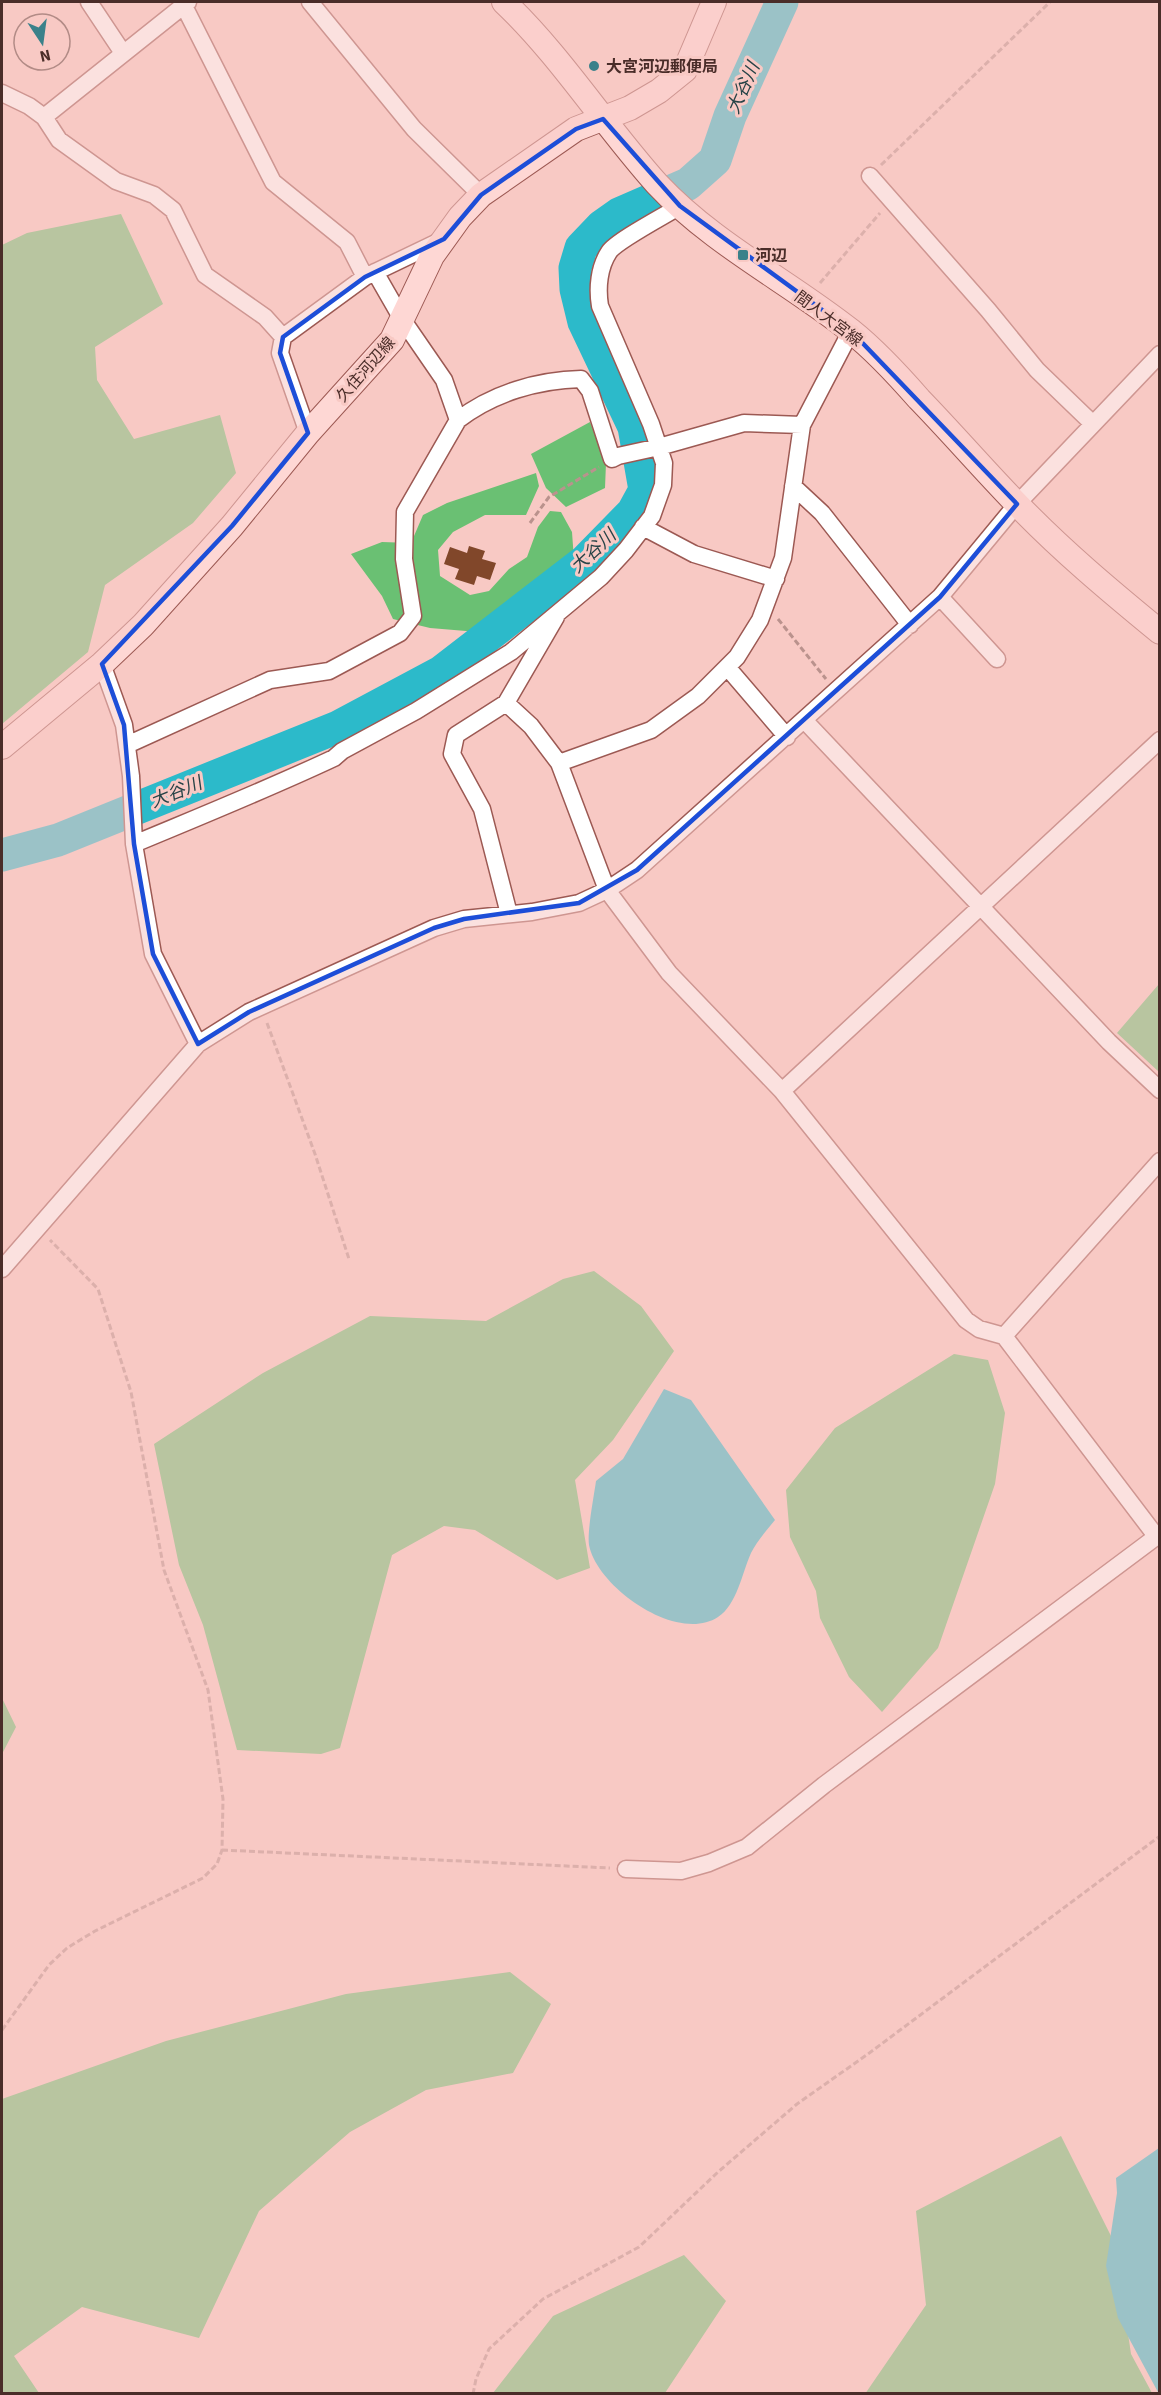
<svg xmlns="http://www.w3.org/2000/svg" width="1161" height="2395" font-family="'Source Sans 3','Noto Sans JP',sans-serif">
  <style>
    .green { fill: #6ac073 }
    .water { fill: #2cbaca }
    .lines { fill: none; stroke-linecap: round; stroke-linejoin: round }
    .river { stroke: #2cbaca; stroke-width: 33 }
    .building { fill: #81472a }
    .minor-casing { stroke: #9c5953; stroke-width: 19 }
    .secondary-casing { stroke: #9c5953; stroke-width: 26 }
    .path { stroke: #ba928d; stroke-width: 3; stroke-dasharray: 6 3; stroke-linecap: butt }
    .minor { stroke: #fff; stroke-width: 16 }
    .secondary { stroke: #fed7d4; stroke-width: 24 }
    .marked { fill: none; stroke: #1d4ed8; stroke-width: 4.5; stroke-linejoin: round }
    .poi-dot { fill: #3a818a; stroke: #f8c9c4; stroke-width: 2 }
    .labels { text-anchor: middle; stroke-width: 6; stroke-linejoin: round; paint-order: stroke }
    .poi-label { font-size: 16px; font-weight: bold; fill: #4a2d29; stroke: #f8c9c4; text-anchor: start }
    .street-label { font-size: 16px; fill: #4a2d29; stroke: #f8c9c4 }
    .water-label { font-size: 18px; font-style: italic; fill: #274347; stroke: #f8c9c4 }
  </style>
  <rect width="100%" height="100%" fill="#f8c9c4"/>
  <path class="green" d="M121 214 163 304 95 347 97 380 134 439 220 415 236 473 193 523 105 585 88 652 2 724V245L27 233Z
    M590 422 606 463 605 488 566 507 546 488 531 454Z
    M536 473 539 486 526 515H485L453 532 438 550 440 576 470 595 489 591 509 569 527 557 538 527 550 511 561 512 572 532 574 560 478 632 430 628 393 619 382 596 351 554 382 542 411 543 423 515 447 503Z
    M1159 984V1072L1117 1033Z
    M594 1271 641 1306 674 1351 613 1440 575 1480 590 1568 557 1580 475 1530 444 1526 392 1555 340 1748 321 1754 237 1750 203 1625 179 1565 154 1444 263 1373 370 1316 486 1321 563 1279Z
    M954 1354 988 1360 1005 1413 995 1484 938 1648 882 1712 849 1677 820 1618 816 1591 790 1537 786 1490 835 1428Z
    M2 1698 16 1727 2 1754Z
    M510 1972 551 2004 513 2073 426 2090 350 2132 259 2211 199 2338 82 2307 14 2356 39 2393H2V2099L166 2041 346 1994Z
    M1061 2136 1115 2244 1131 2354 1152 2393 865 2394 926 2305 916 2211Z
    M684 2255 726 2301 665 2393H493L553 2316Z"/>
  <path class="water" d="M664 1389 691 1400 775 1520C766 1531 757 1541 751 1553 742 1573 737 1605 718 1617 677 1644 597 1587 589 1545 587 1531 594 1496 596 1481L623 1459Z
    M1159 2148 1160 2393 1159 2394 1118 2318 1106 2266 1117 2193 1116 2178Z"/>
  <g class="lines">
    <path class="river" d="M2 855 58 840 338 727 441 672 585 561 633 512 645 490 634 427 584 322 576 289 575 268 581 248 602 226 619 214 688 184 715 160 730 116 782 2"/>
  </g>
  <path class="building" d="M469 546 485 551 482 559 496 563 490 580 477 576 474 585 455 579 459 569 444 564 450 547 467 553Z"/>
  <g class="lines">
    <g class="minor-casing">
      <path id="minor" d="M89 2 123 53
        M182 2 273 182 347 242 365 277
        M310 2 414 129 481 195
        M2 93 29 106 44 117 59 140 116 181 154 195 173 210 205 275 265 317 283 337 365 277 442 240
        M44 117 188 2
        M870 176 988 310 1037 370 1093 424
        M283 337 280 353 308 433
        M458 420C493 393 538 380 581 379L590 391 612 459 618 456 659 447 744 423 802 425
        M793 486 822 513 910 625
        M643 527 694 554 776 579
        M940 597 997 659
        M556 617 506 703 531 726 559 763 607 890 669 973 782 1091 966 1320 979 1329 1004 1336 1156 1536
        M102 664 124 725 131 776 134 844 153 954 198 1044
        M727 667 787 737
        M506 703 456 735 452 754 482 809 509 914
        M805 721 1109 1042 1160 1090
        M127 745 270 680 329 671 400 633 413 616 404 559 405 512 458 420 444 380 402 319 375 272
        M559 763 651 730 698 696 737 657 760 620 783 558 802 425 851 331
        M134 844C201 816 268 789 334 758L342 751 416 711 511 652 601 577 626 550 652 516 663 485 664 463 651 424 600 306C597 288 599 267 609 252 616 241 666 215 680 206
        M782 1091 1160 740
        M2 1269 198 1044 249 1012 434 928 464 919 532 912 579 903 607 890 637 870 940 597 1017 504 1160 354
        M1004 1336 1160 1161
        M626 1869 681 1871 709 1863 747 1847 824 1785 1160 1534"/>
    </g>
    <g class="secondary-casing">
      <path id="secondary" d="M504 2C561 56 604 125 657 184 713 244 788 281 851 331 876 351 898 375 919 399 952 433 983 469 1016 503 1061 550 1110 591 1160 632
        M2 747 102 664 143 625 232 526 308 433 392 340 432 256 460 217 481 195 576 129 630 108 659 91 685 70 714 2"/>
    </g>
    <path class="path" d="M881 165 1050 2
      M820 283 880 213
      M530 523 549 497 599 467
      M778 619 826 679
      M267 1023 315 1154 349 1259
      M222 1850 610 1868
      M2 2030 49 1965 67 1948 95 1931 203 1878 217 1864 222 1850 223 1799 208 1690 164 1570 131 1392 98 1289 50 1240
      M473 2394 476 2379 489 2349 543 2299 639 2247 718 2172 797 2104 868 2054 1160 1836"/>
    <use href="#minor" class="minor"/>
    <use href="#secondary" class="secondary"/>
  </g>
  <path d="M0 0H1161V2395H0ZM603 119 680 206 851 331 1017 504 940 597 637 870 579 903 464 919 434 928 249 1012 198 1044 153 954 134 844 124 725 102 664 232 526 308 433 280 353 283 337 365 277 444 239 481 195 576 129Z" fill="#f8c9c4" fill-opacity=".55" fill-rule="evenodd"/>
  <path class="marked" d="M603 119 680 206 851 331 1017 504 940 597 637 870 579 903 464 919 434 928 249 1012 198 1044 153 954 134 844 124 725 102 664 232 526 308 433 280 353 283 337 365 277 444 239 481 195 576 129Z"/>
  <g class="poi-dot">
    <circle cx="594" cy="66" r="6"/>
    <rect x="737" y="249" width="12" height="12" rx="3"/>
  </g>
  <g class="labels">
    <g class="poi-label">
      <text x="606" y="72">大宮河辺郵便局</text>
      <text x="755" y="261">河辺</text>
    </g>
    <g class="street-label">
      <text transform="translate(829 318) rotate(37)" y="6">間人大宮線</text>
      <text transform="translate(365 369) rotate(-49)" y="6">久住河辺線</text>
    </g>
    <g class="water-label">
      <text transform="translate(743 88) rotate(-66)" y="6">大谷川</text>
      <text transform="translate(593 551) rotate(-43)" y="6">大谷川</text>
      <text transform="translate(176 792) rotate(-22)" y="6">大谷川</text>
    </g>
  </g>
  <rect width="1161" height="2395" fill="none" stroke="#4a2d29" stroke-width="6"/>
  <g transform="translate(42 42) rotate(167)"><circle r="28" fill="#f8c9c4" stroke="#b28b86" stroke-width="1.5"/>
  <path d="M0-4.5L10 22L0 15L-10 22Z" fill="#3a818a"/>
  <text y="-9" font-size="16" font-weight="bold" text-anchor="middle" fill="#4a2d29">N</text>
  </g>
</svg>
